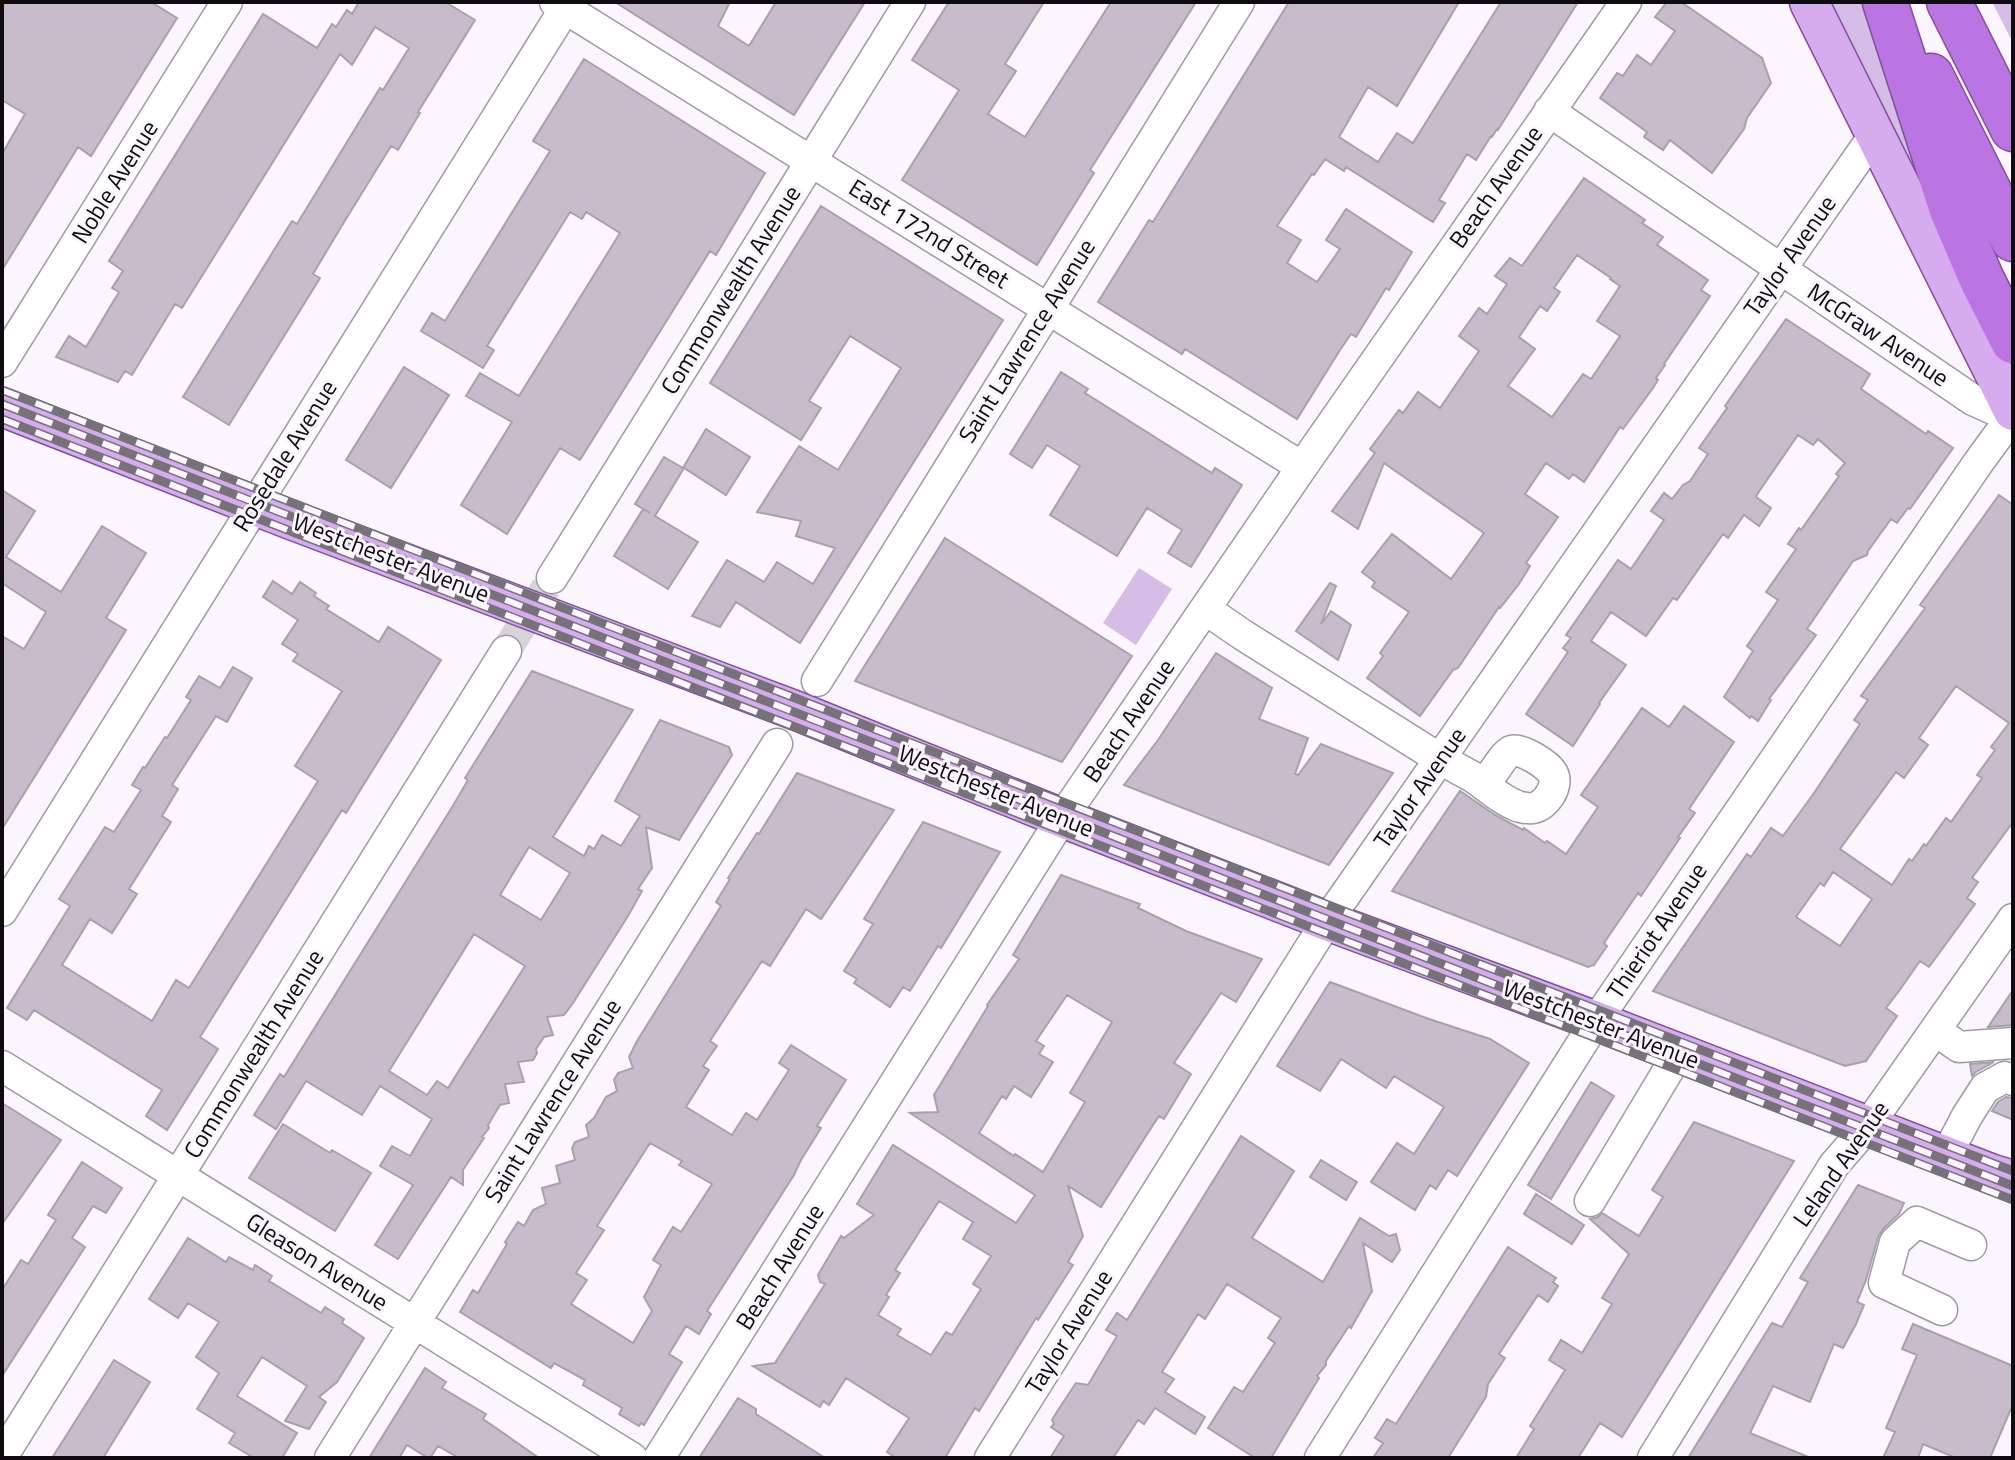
<svg xmlns="http://www.w3.org/2000/svg" width="2015" height="1460" font-family="'Titillium Web',sans-serif">
  <style>
    .green { fill: #d6bde7 }
    .building { fill: #c6bccc; stroke: #a9a0ae; stroke-width: 2; fill-rule: evenodd }
    .lines { fill: none; stroke-linecap: round; stroke-linejoin: round }
    .minor-tunnel { stroke: #d8d2da; stroke-width: 30; stroke-dasharray: 30 15; stroke-linecap: butt }
    .minor-casing { stroke: #a198a7; stroke-width: 33 }
    .major-casing { stroke: #7f509a; stroke-width: 41 }
    .highway-casing { stroke: #7f509a; stroke-width: 47 }
    .minor { stroke: #fff; stroke-width: 30 }
    .major { stroke: #d6acee; stroke-width: 38 }
    .highway { stroke: #bb75e3; stroke-width: 44 }
    .rail-casing { stroke: #767279; stroke-width: 9 }
    .rail { stroke: #fbf5fe; stroke-width: 6; stroke-dasharray: 18; stroke-linecap: butt }
    .labels { text-anchor: middle; stroke-width: 6; stroke-linejoin: round; paint-order: stroke }
    .street-label { font-size: 24px; fill: #0f0c11; stroke: #fbf5fe }
  </style>
  <rect width="100%" height="100%" fill="#fbf5fe"/>
  <path class="green" d="M1825 2H1869L1923 164 1910 170Z
    M1992 2H2013V43Z
    M1139 568 1172 589 1136 645 1103 623Z"/>
  <path class="building" d="M2 2H151L177 18 91 156 78 147 2 270V154L25 114 2 100Z
    M359 2H445L475 20 418 112 420 113 398 150 391 146 341 227 313 274 320 278 229 425 183 397 292 221 297 224 380 88 383 90 409 48 375 27 352 65 340 54 182 308 175 304 132 375 125 371 118 382 56 357 69 336 86 347 119 292 112 288 123 271 109 261 263 14 317 48 332 24 336 27 347 10 352 14Z
    M615 2H730L718 26 749 46 776 2H865L794 115Z
    M949 2H1044L1005 64 1016 71 988 114 1025 137 1111 2H1196L1090 170 1094 173 1037 265 902 180 959 90 912 60Z
    M1289 2H1459L1397 106 1368 87 1339 137 1378 162 1397 133 1413 143 1501 2H1578L1498 130 1497 129 1492 137 1491 136 1476 160 1467 154 1439 200 1445 203 1433 222 1346 167 1344 171 1325 159 1314 175 1312 174 1277 226 1301 240 1287 263 1317 282 1340 249 1326 240 1346 209 1412 252 1389 290 1386 288 1356 337 1351 334 1340 350 1297 419 1185 349 1182 354 1098 302 1149 220 1153 222Z
    M1667 2H1681L1762 58 1771 83 1747 118 1744 129 1712 173 1670 140 1663 150 1644 137 1647 132 1600 98 1617 73 1623 76 1637 55 1651 65 1675 31 1655 17Z
    M584 59 765 173 716 255 710 251 580 460 560 448 507 534 461 505 512 422 466 396 480 373 519 396 620 233 586 212 582 219 570 212 487 346 494 350 483 368 421 331 432 313 445 321 550 151 533 141Z
    M1584 178 1645 220 1642 223 1663 237 1657 245 1708 280 1701 290 1710 296 1664 364 1665 365 1656 378 1658 380 1653 388 1623 429 1620 427 1584 482 1573 474 1569 479 1546 463 1525 494 1558 517 1526 563 1530 566 1519 584 1500 608 1499 607 1458 668 1453 670 1420 716 1367 678 1383 656 1380 653 1409 612 1372 587 1375 582 1362 572 1392 534 1451 579 1484 533 1384 463 1358 529 1332 511 1375 453 1370 449 1399 410 1403 413 1418 392 1440 408 1479 351 1459 336 1479 308 1487 314 1507 284 1495 276 1510 258 1522 266ZM1577 255 1611 278 1610 279 1620 286 1597 321 1620 336 1591 379 1583 374 1552 417 1508 386 1535 349 1519 337 1540 306 1547 311 1560 292 1554 288Z
    M821 206 1003 320 800 643 736 602 720 627 692 616 727 560 764 582 777 562 813 584 835 548 796 536 801 521 757 512 799 446 838 470 901 368 850 336 809 401 821 408 801 440 710 383Z
    M1786 319 1870 374 1861 389 1926 434 1928 431 1953 448 1910 509 1908 508 1897 523 1891 519 1868 551 1867 555 1853 561 1807 629 1816 635 1769 699 1771 700 1758 721 1751 716 1750 718 1724 697 1753 651 1747 646 1778 600 1766 592 1796 549 1788 544 1799 528 1801 530 1839 476 1836 474 1845 463 1818 439 1813 445 1798 435 1758 493 1756 497 1771 508 1759 526 1744 515 1728 538 1723 534 1677 600 1673 598 1646 636 1611 612 1591 641 1626 665 1599 703 1600 704 1573 746 1526 714 1568 652 1563 648 1571 638 1566 635 1618 560 1631 569 1664 520 1651 511 1664 493 1672 499 1683 485 1690 481 1708 454 1699 448 1727 408 1725 406Z
    M404 367 449 395 391 488 346 460Z
    M1061 372 1088 389 1085 393 1212 473 1215 468 1242 485 1191 567 1168 553 1182 530 1147 508 1117 556 1050 515 1080 466 1047 445 1032 468 1010 454Z
    M706 429 750 457 726 495 684 468 655 516 698 542 668 589 614 556 643 509 650 513 635 504 664 457 683 468Z
    M2 490 35 511 6 557 61 592 102 526 146 553 106 618 126 630 2 829V636L24 649 46 612 2 583Z
    M1999 495 2013 505V822L1972 878 1978 882 1967 898 1975 904 1929 967 1920 961 1899 991 1886 1008 1897 1016 1866 1061 1845 1066 1653 991 1747 854 1751 857 1771 828 1783 836 1814 793 1860 724 1854 720 1868 700 1861 696 1925 608 1920 605ZM1956 686 2009 723 1991 747 1995 750 1977 775 1982 778 1951 822 1946 818 1926 846 1924 844 1912 861 1909 859 1892 885 1840 849 1896 772 1904 778 1928 745 1919 738ZM1833 872 1872 899 1840 946 1796 917 1820 883 1824 886Z
    M945 538 1132 656 1062 762 855 681Z
    M273 581 292 594 300 582 316 593 314 596 329 606 326 609 379 642 388 627 441 660 346 813 342 810 200 1037 218 1049 167 1130 146 1116 162 1090 34 1010 27 1020 7 1008 70 906 59 899 105 827 114 832 141 790 132 785 143 767 145 768 165 737 167 738 191 700 186 697 199 676 220 688 233 667 252 678 227 722 216 716 172 785 178 789 162 816 171 822 129 889 137 894 112 933 90 919 62 965 152 1021 176 980 189 988 318 781 295 766 342 691 293 661 298 654 282 644 298 620 263 597Z
    M1330 583 1336 586 1321 624 1331 611 1351 625 1338 660 1296 631Z
    M1216 653 1272 688 1259 719 1308 738 1295 774 1298 775 1321 744 1393 773 1329 865 1124 785 1158 740Z
    M532 671 633 710 553 837 584 856 589 846 594 849 602 835 621 846 640 816 615 801 660 720 729 747 732 755 679 840 646 827 652 868 638 889 642 891 628 916 573 1003 564 1015 547 1017 553 1035 544 1037 536 1049 537 1053 533 1060 518 1062 524 1082 505 1084 509 1103 500 1105 488 1125 489 1128 482 1137 484 1138 463 1170V1185L451 1177 398 1259 375 1245 413 1185 380 1166 392 1146 410 1156 432 1119 380 1086 362 1115 306 1081 276 1129 254 1115 280 1074 284 1077 454 804 468 780 465 778ZM529 847 570 873 541 920 500 895ZM474 934 525 966 448 1088 437 1081 427 1095 389 1071Z
    M1684 706 1734 742 1689 809 1695 813 1678 837 1680 838 1641 896 1638 893 1604 943 1607 946 1594 965 1588 967 1392 891 1460 791 1495 815 1523 830 1524 828 1545 843 1547 841 1566 854 1598 807 1581 795 1642 708 1669 727Z
    M797 773 894 810 821 919 806 909 770 966 762 961 710 1041 717 1046 703 1066 709 1070 686 1107 732 1135 746 1113 757 1120 789 1070 779 1063 791 1045 846 1080 817 1126 821 1128 801 1160 794 1175 707 1311 711 1314 699 1334 686 1326 669 1354 682 1362 644 1425 641 1423 639 1426 619 1414 622 1408 583 1385 585 1380 554 1363 551 1368 460 1312 473 1290 478 1293 507 1244 505 1242 518 1222 524 1226 533 1210 546 1204 542 1188 560 1183 556 1166 575 1160 572 1148 575 1142 589 1137 586 1125 594 1118 606 1097 617 1091 614 1080 618 1073 633 1068 629 1057 637 1041 721 906 716 902 730 879 728 878 757 833 759 834ZM650 1143 682 1161 679 1165 712 1184 681 1232 673 1227 653 1260 661 1265 644 1297 652 1311 633 1343 571 1304 587 1280 576 1273 604 1230 597 1226Z
    M923 822 1000 852 941 948 938 946 910 991 903 987 890 1007 854 983 857 979 844 971 873 924 864 919Z
    M1061 875 1140 904 1138 908 1186 931 1262 959 1236 1002 1221 993 1174 1063 1191 1074 1164 1119 1159 1116 1144 1139 1101 1207 1068 1186 1083 1236 1068 1262 1073 1265 1038 1320 1036 1318 979 1411 975 1408 945 1458H896L887 1452 909 1418 846 1378 829 1405 823 1401 820 1407 753 1366 775 1363 825 1284 820 1282 818 1275 841 1236 844 1238 874 1215 857 1204 893 1145 1016 1223 1035 1195 910 1113 938 1112 934 1095 988 1006 987 1005 1019 959 1013 955ZM1067 995 1112 1022 1070 1093 1085 1102 1043 1172 1015 1154 1014 1156 979 1133 1002 1096 1006 1099 1014 1086 1031 1097 1053 1062 1039 1054 1044 1046 1036 1041ZM939 1201 973 1222 963 1239 991 1256 973 1284 981 1289 952 1335 946 1332 931 1355 897 1335 901 1329 878 1315 889 1297 886 1295 900 1273 895 1270Z
    M1330 982 1429 1019 1490 1039 1529 1063 1457 1176 1448 1170 1436 1189 1430 1185 1415 1210 1371 1182 1397 1143 1414 1154 1444 1107 1394 1076 1386 1088 1341 1059 1320 1091 1277 1066Z
    M2013 990V1025L1988 1027Z
    M1994 1062 1976 1072 1972 1076 1970 1064Z
    M1591 1082 1614 1096 1551 1199 1528 1185Z
    M2006 1097 2013 1098V1120L1992 1111 1998 1102Z
    M2 1103 61 1140 2 1224Z
    M1694 1122 1794 1161 1622 1437 1600 1423 1578 1458H1516L1534 1429 1530 1426 1565 1370 1549 1360 1561 1340 1582 1353 1612 1304 1602 1298 1629 1254 1590 1219 1598 1217 1602 1213 1639 1236 1663 1197 1652 1190Z
    M283 1124 330 1153 332 1150 371 1173 335 1231 249 1178Z
    M1241 1136 1294 1171 1252 1238 1323 1282 1360 1218 1389 1236 1396 1234 1400 1250 1392 1262 1363 1243 1372 1291 1351 1328 1349 1326 1326 1361V1365L1317 1376 1319 1378 1271 1458H1255L1208 1428 1234 1387 1243 1392 1275 1343 1268 1338 1281 1318 1227 1284 1205 1319 1198 1314 1162 1372 1174 1379 1165 1392 1205 1417 1195 1434 1155 1408 1144 1424 1138 1420 1113 1458H1050L1064 1436 1051 1427 1054 1424 1052 1420 1058 1410 1076 1383 1088 1385 1117 1336 1106 1330 1117 1313 1127 1320Z
    M1321 1160 1357 1182 1346 1200 1310 1177Z
    M82 1162 122 1188 106 1213 93 1206 72 1238 85 1247 2 1376V1290L21 1260 28 1264 56 1220 48 1215Z
    M1858 1185 1904 1203 1899 1214 1883 1229 1878 1237 1866 1280 1857 1302 1864 1305 1856 1324 1843 1348 1834 1344 1810 1402 1773 1386 1750 1433 1811 1458H1688L1772 1323 1782 1327 1808 1282 1800 1278Z
    M1536 1194 1584 1225 1572 1244 1524 1214Z
    M188 1238 226 1262 229 1257 253 1270 255 1265 272 1276 269 1281 321 1313 325 1307 344 1319 342 1323 364 1338 337 1382 319 1397 326 1402 309 1429 285 1421 307 1386 262 1357 237 1396 297 1433 282 1458H254L229 1443 235 1433 197 1409 219 1373 196 1357 219 1322 188 1303 178 1318 149 1299Z
    M1508 1247 1556 1278 1553 1282 1558 1286 1548 1302 1538 1295 1499 1354 1505 1358 1488 1384 1486 1397 1448 1458H1373L1383 1443 1375 1438 1387 1419 1396 1424Z
    M1913 1324 2013 1366V1404L1990 1458H1956L1923 1444 1918 1458H1883L1895 1432 1886 1428 1917 1355 1902 1349Z
    M114 1360 150 1382 103 1458H52Z
    M425 1368 446 1382 442 1388 486 1414 483 1419 539 1458H459L438 1446 430 1458H428L407 1445 399 1458H369Z
    M738 1398 756 1409V1414L825 1458H699Z"/>
  <g class="lines">
    <path class="minor-tunnel" d="M506 651 552 578"/>
    <g class="minor-casing">
      <path id="minor" d="M555 2 1302 467
        M1549 111 1973 400 1993 409 2013 413
        M2 362 227 2
        M552 578 910 2
        M1205 609 1243 635 1440 759C1451 765 1462 771 1473 777 1485 785 1501 800 1515 805 1518 807 1529 809 1533 808 1546 806 1559 786 1553 774 1549 765 1520 747 1511 751 1503 755 1491 777 1484 785
        M817 681 1239 2
        M2 911 569 2
        M1935 1030 1959 1047 2013 1043
        M2 1066 632 1458
        M1946 1156 1967 1116 1985 1088 2005 1077 2013 1080
        M1590 1201 1678 1054
        M1942 1310 1884 1283 1895 1242 1917 1222 1971 1245
        M2 1457 506 651
        M330 1458 777 744
        M659 1458 1062 818 1302 467 1626 2
        M990 1458 1327 921 1875 134
        M1320 1458 1596 1021 1978 463 2013 415
        M1653 1458 1834 1165 1867 1127 2013 919"/>
    </g>
    <g class="major-casing">
      <path id="major" d="M1809 2 2013 411
        M2 407 291 520 797 711 1062 818 1327 921 1596 1021 1990 1173 2013 1180"/>
    </g>
    <g class="highway-casing">
      <path id="highway" d="M1885 2 1952 210 1982 280 2013 341
        M1949 2 2013 129
        M1931 76 2013 239"/>
    </g>
    <use href="#minor" class="minor"/>
    <use href="#major" class="major"/>
    <use href="#highway" class="highway"/>
    <g class="rail-casing">
      <path id="rail" d="M2 390 2013 1171
        M2 404 2013 1186
        M2 419 2013 1200"/>
    </g>
    <use href="#rail" class="rail"/>
  </g>
  <g class="labels">
    <g class="street-label">
      <text transform="translate(115 182) rotate(-58)" y="8">Noble Avenue</text>
      <text transform="translate(1496 187) rotate(-55)" y="8">Beach Avenue</text>
      <text transform="translate(929 234) rotate(32)" y="8">East 172nd Street</text>
      <text transform="translate(1790 256) rotate(-55)" y="8">Taylor Avenue</text>
      <text transform="translate(731 290) rotate(-58)" y="8">Commonwealth Avenue</text>
      <text transform="translate(1878 335) rotate(34)" y="8">McGraw Avenue</text>
      <text transform="translate(1027 341) rotate(-58)" y="8">Saint Lawrence Avenue</text>
      <text transform="translate(285 456) rotate(-58)" y="8">Rosedale Avenue</text>
      <text transform="translate(391 558) rotate(21)" y="8">Westchester Avenue</text>
      <text transform="translate(1129 721) rotate(-56)" y="8">Beach Avenue</text>
      <text transform="translate(1420 788) rotate(-55)" y="8">Taylor Avenue</text>
      <text transform="translate(996 791) rotate(22)" y="8">Westchester Avenue</text>
      <text transform="translate(1657 931) rotate(-56)" y="8">Thieriot Avenue</text>
      <text transform="translate(1601 1024) rotate(21)" y="8">Westchester Avenue</text>
      <text transform="translate(254 1054) rotate(-58)" y="8">Commonwealth Avenue</text>
      <text transform="translate(553 1101) rotate(-58)" y="8">Saint Lawrence Avenue</text>
      <text transform="translate(1841 1164) rotate(-55)" y="8">Leland Avenue</text>
      <text transform="translate(317 1262) rotate(32)" y="8">Gleason Avenue</text>
      <text transform="translate(780 1267) rotate(-58)" y="8">Beach Avenue</text>
      <text transform="translate(1069 1332) rotate(-58)" y="8">Taylor Avenue</text>
    </g>
  </g>
  <rect width="2015" height="1460" fill="none" stroke="#0f0c11" stroke-width="8"/>
</svg>
